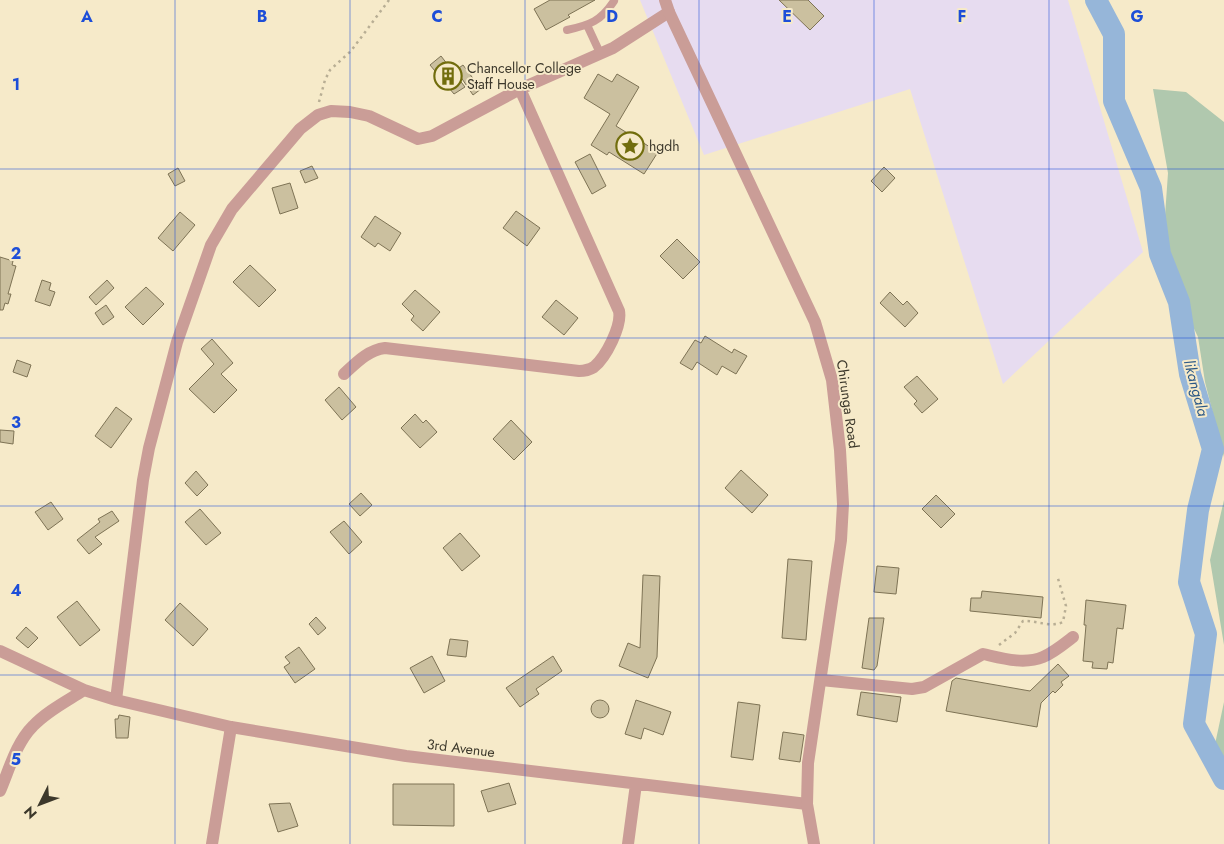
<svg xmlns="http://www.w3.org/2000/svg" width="1224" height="844" font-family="Jost,sans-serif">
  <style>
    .education { fill: #e7dcf0 }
    .green { fill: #b0c8ae }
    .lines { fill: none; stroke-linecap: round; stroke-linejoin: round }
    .river { stroke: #96b6d9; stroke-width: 22 }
    .building { fill: #cbc09f; stroke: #7e7355 }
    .path { stroke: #b8ae94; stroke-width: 2.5; stroke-dasharray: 2.5 4; stroke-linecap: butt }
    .service { stroke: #ca9d97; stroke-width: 8 }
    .minor { stroke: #ca9d97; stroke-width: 12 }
    .tertiary { stroke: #ca9d97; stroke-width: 12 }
    .grid { fill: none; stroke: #1d4ed8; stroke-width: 1; stroke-opacity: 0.55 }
    .labels { text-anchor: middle; stroke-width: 4; stroke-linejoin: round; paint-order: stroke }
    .poi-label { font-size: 14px; fill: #3c382b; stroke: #f6eac9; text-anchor: start }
    .street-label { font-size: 14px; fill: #3c382b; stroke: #f6eac9 }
    .water-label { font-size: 15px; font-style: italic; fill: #2b5886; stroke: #f6eac9 }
    .grid-label { font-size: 16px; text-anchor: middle; font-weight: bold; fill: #1d4ed8; stroke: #f6eac9; stroke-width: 4; stroke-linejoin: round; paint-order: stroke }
  </style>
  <rect width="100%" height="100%" fill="#f6eac9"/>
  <path class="education" d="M640 0H1068L1143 252 1003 384 910 89 704 155Z"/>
  <path class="green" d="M1153 89 1186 92 1224 122V457L1205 382 1198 337 1174 287 1164 230 1168 173Z
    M1224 500V645L1210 560Z
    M1224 702V771L1214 749Z"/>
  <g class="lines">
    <path class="river" d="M1096 0 1114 34V101L1151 188 1160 254 1179 302 1190 374 1213 449 1198 510 1189 582 1206 634 1194 724 1224 779"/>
  </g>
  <path class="building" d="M550 0H595L568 15 570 17 546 30 534 9Z
    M779 0H808L824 16 810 30Z
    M441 56 465 87 454 94 430 65Z
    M463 65 481 89 473 95 456 70Z
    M598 74 612 82 617 74 639 87 616 126 658 152 644 174 609 152 607 155 591 145 610 114 584 98Z
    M590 154 606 186 592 194 575 162Z
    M312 166 318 178 305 183 300 171Z
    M884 167 895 178 882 192 871 181Z
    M178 168 185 181 175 186 168 174Z
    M290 183 298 208 280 214 272 188Z
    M516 211 540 228 527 246 503 228Z
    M180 212 195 225 173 251 158 238Z
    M375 216 401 233 390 251 378 243 375 247 361 237Z
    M677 239 700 262 683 279 660 256Z
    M0 257 13 261 12 265 16 266 8 294H11L8 304 5 303 3 310H0Z
    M250 265 276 290 259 307 233 282Z
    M42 280 51 283 49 290 55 292 50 306 35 301Z
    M107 280 114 288 96 305 89 297Z
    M146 287 164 304 143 325 125 307Z
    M415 290 440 312 423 331 411 320 414 316 402 304Z
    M890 292 903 305 907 301 918 313 905 327 880 303Z
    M556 300 578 318 564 335 542 317Z
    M106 305 114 317 103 325 95 313Z
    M705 336 732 353 734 349 747 356 736 374 722 366 717 375 697 362 692 370 680 363 695 340 701 343Z
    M212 339 233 363 221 374 237 390 214 413 189 389 214 364 201 349Z
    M17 360 31 365 27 377 13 372Z
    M917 376 938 399 922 413 914 404 917 401 904 387Z
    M339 387 356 407 342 420 325 400Z
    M116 407 132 419 111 448 95 436Z
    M415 414 423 423 426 420 437 432 420 448 401 428Z
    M511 420 532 442 514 460 493 439Z
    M0 430 14 431 13 444 0 442Z
    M741 470 768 495 752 513 725 488Z
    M196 471 208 485 197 496 185 483Z
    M361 493 372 505 360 516 349 504Z
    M936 495 955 514 941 528 922 509Z
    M51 502 63 519 48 530 35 512Z
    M200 509 221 533 206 545 185 522Z
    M112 511 119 521 95 537 102 544 89 554 77 540 100 522 98 519Z
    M344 521 362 542 349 554 330 532Z
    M460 533 480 556 462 571 443 548Z
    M788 559 812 561 806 640 782 638Z
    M877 566 899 568 896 594 874 592Z
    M643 575 660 576 657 657 648 678 619 666 628 643 640 648Z
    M982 591 1043 597 1041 618 970 611 971 598H981Z
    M1086 600 1126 605 1123 629 1117 628 1113 663 1108 662 1107 669 1092 668 1093 662 1083 661 1086 625H1084Z
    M77 601 100 630 80 646 57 617Z
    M180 603 208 629 193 646 165 620Z
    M316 617 326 628 318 635 309 624Z
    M869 618H884L877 666 874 670 862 668Z
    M26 627 38 638 28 648 16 638Z
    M450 639 468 641 466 657 447 655Z
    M299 647 315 669 295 683 284 667 290 663 285 657Z
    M432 656 445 681 424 693 410 668Z
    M553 656 562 671 536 689 539 694 520 707 506 688Z
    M1058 664 1069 676 1061 682 1063 685 1055 693 1053 691 1041 703 1037 727 946 711 952 681 956 678 1030 691Z
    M861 692 901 697 897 722 857 715Z
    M591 709a9 9 0 1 1 18 0a9 9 0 1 1-18 0Z
    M636 700 671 712 663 735 644 728 641 739 625 734Z
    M738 702 760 705 753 760 731 757Z
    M119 715 130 717 128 738H116L115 719H118Z
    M783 732 804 735 800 762 779 759Z
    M509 783 516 804 488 812 481 791Z
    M393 784H454V826L393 825Z
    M290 803 298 826 278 832 269 804Z"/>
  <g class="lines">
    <path class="path" d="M319 102 325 80 330 70 351 51 389 0
      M999 645 1015 633 1023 621C1036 620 1050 628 1063 622L1066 606 1057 575"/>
    <path class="service" d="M587 25 600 53
      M567 30C590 25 601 21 614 1"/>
    <path class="minor" d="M344 374C356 363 368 350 385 348L579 371C585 371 589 370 594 367 606 357 622 326 619 311L520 89
      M0 651 84 690 116 700 231 727 406 756 807 804
      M821 680 912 689 924 687 983 654C1001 658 1024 665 1043 657 1053 653 1064 644 1073 637
      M116 700 143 480 149 448 177 342 211 245 232 209 300 129 318 115 331 111 350 112 369 116 418 139 432 136 520 89 613 48 669 12
      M0 791C9 770 16 743 33 726 47 711 67 701 84 690
      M212 844 231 727
      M628 844 636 784"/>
    <path class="tertiary" d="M665 0 669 12 815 322 832 380 840 450 843 504 841 540 808 763 807 804 814 844"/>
  </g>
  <path class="grid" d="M175 0V844M350 0V844M525 0V844M699 0V844M874 0V844M1049 0V844M0 169H1224M0 338H1224M0 506H1224M0 675H1224"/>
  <defs>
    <g id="building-ring" transform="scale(1.4375)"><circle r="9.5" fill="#f6eac9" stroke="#716d0d" stroke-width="1.5"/><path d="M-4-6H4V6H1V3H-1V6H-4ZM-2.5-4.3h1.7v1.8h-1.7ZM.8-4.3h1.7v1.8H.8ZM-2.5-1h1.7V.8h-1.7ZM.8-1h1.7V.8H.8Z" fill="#716d0d"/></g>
    <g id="sight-ring" transform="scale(1.4375)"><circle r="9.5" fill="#f6eac9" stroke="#716d0d" stroke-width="1.5"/><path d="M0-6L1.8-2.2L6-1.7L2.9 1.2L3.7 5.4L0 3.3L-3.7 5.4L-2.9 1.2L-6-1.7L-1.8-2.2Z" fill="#716d0d"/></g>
  </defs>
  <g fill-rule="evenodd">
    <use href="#building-ring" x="448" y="76"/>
    <use href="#sight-ring" x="630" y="146"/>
  </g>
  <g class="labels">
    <g class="poi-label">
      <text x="467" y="73">Chancellor College<tspan x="467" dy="16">Staff House</tspan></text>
      <text x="649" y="151">hgdh</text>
    </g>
    <g class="street-label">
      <text transform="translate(848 404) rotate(82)" y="5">Chirunga Road</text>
      <text transform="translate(461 748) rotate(7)" y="5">3rd Avenue</text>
    </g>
    <g class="water-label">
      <text transform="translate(1196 388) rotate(75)" y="5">likangala</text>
    </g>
  </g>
  <g class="grid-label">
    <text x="87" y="22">A</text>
    <text x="262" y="22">B</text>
    <text x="437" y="22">C</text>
    <text x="612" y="22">D</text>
    <text x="787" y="22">E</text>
    <text x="962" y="22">F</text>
    <text x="1137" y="22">G</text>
    <text x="16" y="90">1</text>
    <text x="16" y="259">2</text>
    <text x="16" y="428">3</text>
    <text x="16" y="596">4</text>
    <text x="16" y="765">5</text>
  </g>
  <g transform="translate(40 804) rotate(228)" stroke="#f6eac9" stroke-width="4" paint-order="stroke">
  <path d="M0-4L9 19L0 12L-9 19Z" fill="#3c382b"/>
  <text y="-8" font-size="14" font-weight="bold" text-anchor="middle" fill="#3c382b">N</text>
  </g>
</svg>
